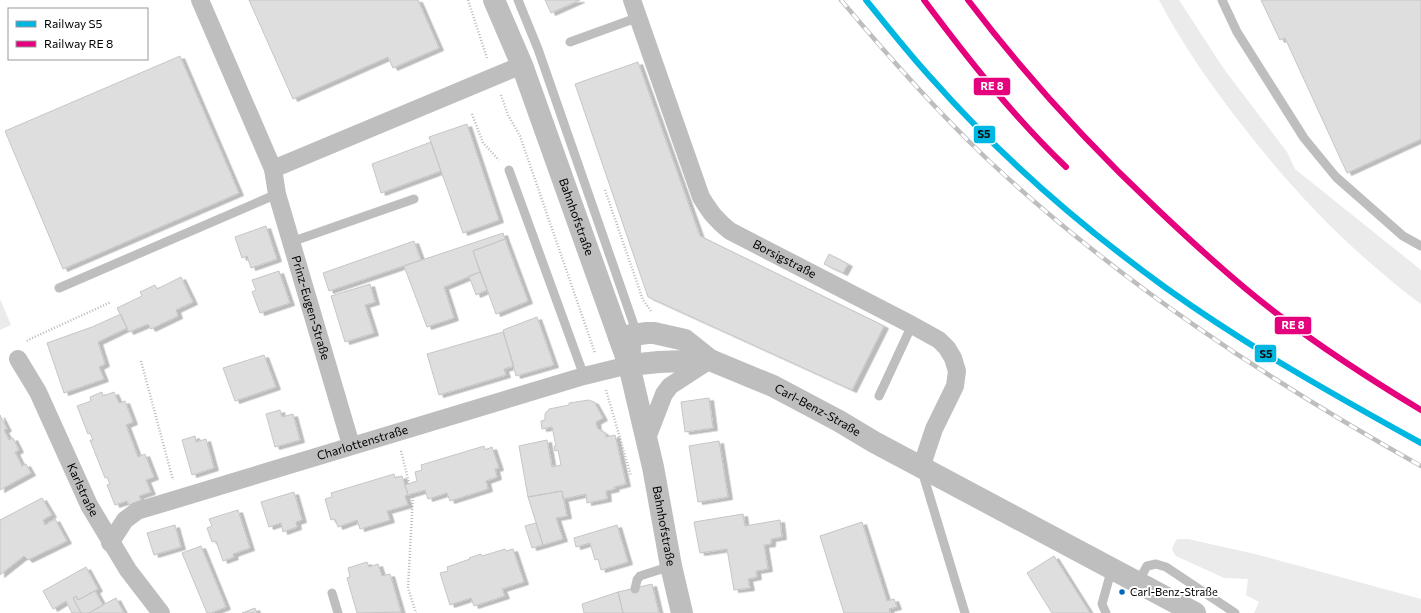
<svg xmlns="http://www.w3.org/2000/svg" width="1421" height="613" font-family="Commissioner,sans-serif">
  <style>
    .green { fill: #ebebeb }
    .building { fill: #dedede; stroke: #c6c6c6; filter: url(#shadow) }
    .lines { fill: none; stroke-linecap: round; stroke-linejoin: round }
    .path { stroke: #b9b9b9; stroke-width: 2.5; stroke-dasharray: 1 2; stroke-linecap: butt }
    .service { stroke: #bebebe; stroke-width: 9 }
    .minor { stroke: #bebebe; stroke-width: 18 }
    .tertiary { stroke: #bebebe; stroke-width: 22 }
    .rail-casing { stroke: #bebebe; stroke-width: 4.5 }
    .rail { stroke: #fff; stroke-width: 3; stroke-dasharray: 9; stroke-linecap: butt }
    .rail-1-casing { stroke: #fff; stroke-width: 9 }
    .rail-2-casing { stroke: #fff; stroke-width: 9 }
    .rail-1 { stroke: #00b7e1; stroke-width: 6 }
    .rail-2 { stroke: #e5007d; stroke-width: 6 }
    .bus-dot { fill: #0065bd; stroke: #fff; stroke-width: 1.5 }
    .labels { text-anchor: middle; stroke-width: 4; stroke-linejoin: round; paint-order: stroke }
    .bus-label { font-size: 11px; fill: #000; stroke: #fff; text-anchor: start }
    .street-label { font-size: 12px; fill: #000; stroke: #fff }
    .line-badge { stroke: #fff; stroke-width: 1.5 }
    .badge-label { font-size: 11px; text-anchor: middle; font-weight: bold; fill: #fff }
    .pale-badge-label { font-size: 11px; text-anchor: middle; font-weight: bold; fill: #111 }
  </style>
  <defs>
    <filter id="shadow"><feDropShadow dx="4.5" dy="2.5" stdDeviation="0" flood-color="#0004"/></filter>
  </defs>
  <rect width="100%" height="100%" fill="#fff"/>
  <path class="green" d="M1159 0H1179L1224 69 1287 152 1295 169 1421 270V304C1405 293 1391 280 1376 268 1327 226 1284 179 1245 129 1213 88 1183 46 1159 0Z
    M0 299 11 325 0 330Z
    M1177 539H1188L1255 554 1421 599V613H1254L1259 602 1246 595 1248 579 1224 578 1176 556 1172 550 1174 544Z"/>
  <path class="building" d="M249 0H418L439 48 393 68 388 57 293 99Z
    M545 0H580L551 13Z
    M1261 0H1421V139L1347 173 1285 38 1280 40Z
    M180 56 239 193 63 269 5 131Z
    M638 62 700 236 884 326 852 390 648 297 575 84Z
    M467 124 499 220 463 233 429 137Z
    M431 142 441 171 381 193 372 164Z
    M266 226 277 259 251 268 247 256 242 258 235 237Z
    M503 233 505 239 473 251 480 272 444 287 454 318 427 327 404 266Z
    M505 239 528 301 496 314 473 251Z
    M414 241 421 260 329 291 323 273Z
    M829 254 848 264 843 273 824 264Z
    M279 271 290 303 260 313 252 292 256 290 252 280Z
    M480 272 487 290 476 295 469 276Z
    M181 277 193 302 176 310 178 316 151 329 148 324 129 332 117 308 142 296 140 292 155 285 157 289Z
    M370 284 375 302 365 305 374 333 345 342 331 296Z
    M121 314 127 328 98 342 105 364 99 367 104 379 64 393 47 343 92 327Z
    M537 317 554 365 516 376 503 330Z
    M503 332 514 366 504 369 506 375 439 395 427 354Z
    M264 355 276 387 235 401 223 368Z
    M102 392 103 396 114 392 119 403 125 401 133 422 126 425 138 457 145 454 154 477 146 480 151 492 139 496 141 500 129 505 127 501 115 505 107 485 110 484 107 477 105 478 90 440H93L90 433 88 434 77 406 91 401 90 397Z
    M709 398 713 428 685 432 681 402Z
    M589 400 594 402 603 418 596 422 597 428 606 434V437L615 435 626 484 614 487 615 489 606 491 607 499 587 503 586 494 563 499 562 491 528 497 519 446 547 440 552 467 561 465 558 450 555 451 554 446H556L552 427 542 429 541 421 545 420V414L549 409 569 405V403Z
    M280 410 282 417 293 414 300 440 275 447 266 414Z
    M0 415 7 429 4 430 9 440 13 438 19 450 15 452 22 466 26 464 31 473 0 490Z
    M195 436 196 442 206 439 214 468 192 475 182 440Z
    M719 441 728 497 698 502 689 446Z
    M484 446 485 450 492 447 499 468 495 469 497 477 486 481 488 489 450 501 447 493 428 499 425 490 408 495 405 485 417 481 415 472 422 470 421 465Z
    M394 474 395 478 402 476 408 495 405 496 408 505 387 511 390 520 360 529 357 520 338 527 335 519 331 520 325 499 332 497 331 493Z
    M562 491 567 516 556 518 563 539 543 545 528 497Z
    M294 492 302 520 296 522 297 527 283 532 281 523 269 527 261 502Z
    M42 498 52 515 43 520 45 525 55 519 67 541 28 560 24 556 0 575V520Z
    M238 510 250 548 233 554 234 557 223 561 216 541 212 542 207 528 212 526 209 519Z
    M743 514 745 526 780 520 782 537 771 539V544L764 545 768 569 756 571 757 577 748 579 750 588 734 590 727 549 700 553 694 522Z
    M862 522 887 601 894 599 897 607 889 609 890 613H844L820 536Z
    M536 523 543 545 532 548 525 526Z
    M175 525 181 547 154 555 147 533Z
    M617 525 628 562 601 570 598 559 595 560 590 543 576 547 574 538Z
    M201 546 226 607 211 613H207L182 553Z
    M505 549 506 551 513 549 524 582 502 589 505 596 474 606 471 598 450 605 440 573 448 571 447 567 470 559 469 558 481 554 482 556Z
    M1054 556 1090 613H1052L1027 573Z
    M367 562 369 567 378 564 382 576 390 574 401 612 357 613 347 578 350 577 348 568Z
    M86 567 98 589 78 600 76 596 73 598 81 613H72L66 601 53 609 43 591Z
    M652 584 659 613H623L618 592Z
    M95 591 103 605 89 613H81L73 598 76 596 78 600Z
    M618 592 623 613H584L582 604Z
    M116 598 124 613H89L103 605Z
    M255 608 257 613H242Z"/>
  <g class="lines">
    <path class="path" d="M468 0 487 58
      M501 95 508 115 520 136 595 353
      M472 114 483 143 499 160
      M605 190 643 300 651 311
      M27 341 28 340 111 302
      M141 361 173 480
      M606 390 631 476
      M401 451 409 483
      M413 494 408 588 416 613"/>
    <path class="service" d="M518 0 538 49 627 305 637 334 636 364
      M1222 0 1237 32 1304 138 1336 177 1403 236 1421 246
      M570 42 639 17
      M509 170 584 376
      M291 242 414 199
      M59 288 277 194
      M879 396 912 325
      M922 471 965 613
      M1138 582 1147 566 1156 564 1166 567 1235 613
      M635 589 637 580 640 576 671 566
      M332 593 338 613
      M1106 613 1102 604 1112 568"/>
    <g class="minor">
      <path id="s1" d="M200 0 273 169 277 194 351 445"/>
      <path id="s2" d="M632 0 701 197C710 212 716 220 730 231L912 325 939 340 947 348 953 358 957 371 955 386 934 429 921 468"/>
      <path d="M273 169 522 65"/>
      <path id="s3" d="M18 359 38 392 89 505 128 570 161 613"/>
      <path d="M647 438 664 394 670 386 710 360"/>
      <path id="s4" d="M110 543 125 520 137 511 584 376 629 365"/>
    </g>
    <g class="tertiary">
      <path id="s5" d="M494 0 522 65 629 365 653 467 671 566 682 613"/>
      <path id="s6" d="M619 337 647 333H654L685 340 710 360 773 386 839 421 874 442 1195 613"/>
      <path d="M629 365 659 362 710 360"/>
    </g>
    <g class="rail-casing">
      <path id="rail" d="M841 0C887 55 934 108 986 158 1116 280 1266 379 1421 466"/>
    </g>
    <use href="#rail" class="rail"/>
    <g class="rail-1-casing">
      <path id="rail-1" d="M866 0C888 27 909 54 933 80 1002 158 1082 227 1166 288 1247 346 1334 395 1421 443"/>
    </g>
    <g class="rail-2-casing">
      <path id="rail-2" d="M924 0C968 59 1013 116 1066 167
        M968 0C1025 75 1088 144 1156 208 1196 246 1236 283 1280 316 1325 350 1373 381 1421 410"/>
    </g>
    <use href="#rail-1" class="rail-1"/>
    <use href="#rail-2" class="rail-2"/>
  </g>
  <circle class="bus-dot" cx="1122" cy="592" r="3.5"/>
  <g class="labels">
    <g class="bus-label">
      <text x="1130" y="596">Carl-Benz-Straße</text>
    </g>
    <g class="street-label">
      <text dy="4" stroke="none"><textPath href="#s5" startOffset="232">Bahnhofstraße</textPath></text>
      <text dy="4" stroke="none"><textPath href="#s2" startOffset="315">Borsigstraße</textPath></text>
      <text dy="4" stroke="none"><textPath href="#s1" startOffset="328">Prinz-Eugen-Straße</textPath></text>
      <text dy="4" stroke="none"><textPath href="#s6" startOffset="218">Carl-Benz-Straße</textPath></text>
      <text dy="4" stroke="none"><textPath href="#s4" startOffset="278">Charlottenstraße</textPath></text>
      <text dy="4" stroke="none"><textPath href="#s3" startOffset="146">Karlstraße</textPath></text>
      <text dy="4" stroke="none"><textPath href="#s5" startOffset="554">Bahnhofstraße</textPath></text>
    </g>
  </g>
  <g class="line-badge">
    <rect x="973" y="77" width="38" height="19" rx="4" fill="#e5007d"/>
    <rect x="973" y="125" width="23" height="19" rx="4" fill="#00b7e1"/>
    <rect x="1274" y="316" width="38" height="19" rx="4" fill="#e5007d"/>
    <rect x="1254" y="344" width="23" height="19" rx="4" fill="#00b7e1"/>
  </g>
  <g class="badge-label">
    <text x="992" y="90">RE 8</text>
    <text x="1293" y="329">RE 8</text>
  </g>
  <g class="pale-badge-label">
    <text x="984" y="138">S5</text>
    <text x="1266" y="358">S5</text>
  </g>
  <rect x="8" y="8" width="140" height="52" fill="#ffffff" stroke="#999999"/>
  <rect x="16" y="21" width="20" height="6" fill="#00b7e1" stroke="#999999"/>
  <text x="44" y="28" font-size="12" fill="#000000">Railway S5</text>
  <rect x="16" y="41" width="20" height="6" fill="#e5007d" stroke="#999999"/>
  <text x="44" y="48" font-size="12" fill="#000000">Railway RE 8</text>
</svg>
